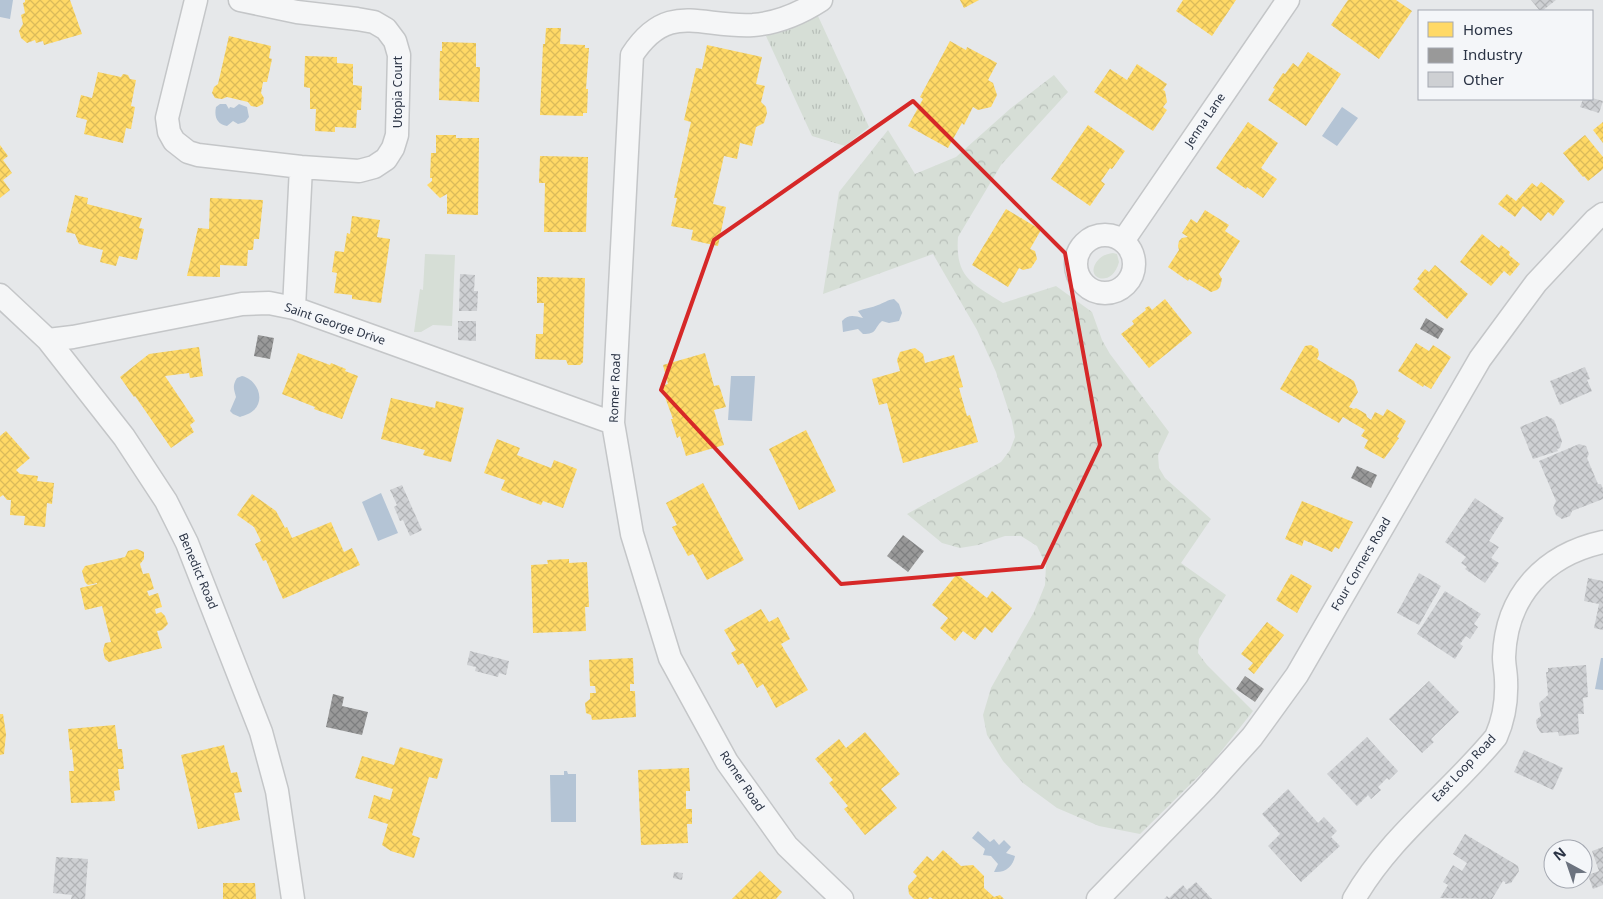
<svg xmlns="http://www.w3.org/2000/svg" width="1603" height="899" font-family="'Noto Sans',sans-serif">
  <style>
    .green { fill: #d6ded6 }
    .forest { fill: url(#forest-crowns) }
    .park { fill: url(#park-tufts) }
    .water { fill: #b4c4d5 }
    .homes { fill: url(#homes-cross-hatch) }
    .industry { fill: url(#industry-cross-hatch) }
    .building { fill: url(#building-cross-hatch) }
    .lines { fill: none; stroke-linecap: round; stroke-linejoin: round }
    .street-casing { stroke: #c4c6c8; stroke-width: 25 }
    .street { stroke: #f5f6f7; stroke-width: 22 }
    .marked { fill: none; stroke: #d62828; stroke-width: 4; stroke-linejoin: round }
    .labels { text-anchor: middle; stroke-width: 5; stroke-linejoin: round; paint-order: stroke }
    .street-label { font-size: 12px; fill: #2b3445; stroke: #f4f6f9 }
  </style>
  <defs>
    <pattern id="forest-crowns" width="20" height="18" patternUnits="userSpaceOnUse" patternTransform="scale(1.25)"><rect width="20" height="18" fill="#d6ded6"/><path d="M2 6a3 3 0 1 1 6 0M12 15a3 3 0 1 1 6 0" fill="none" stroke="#b8bfb9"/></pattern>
    <pattern id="park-tufts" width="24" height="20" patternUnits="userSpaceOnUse" patternTransform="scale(1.25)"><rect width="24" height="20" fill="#d6ded6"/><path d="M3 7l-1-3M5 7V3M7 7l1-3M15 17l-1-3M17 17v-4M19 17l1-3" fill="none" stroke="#b8bfb9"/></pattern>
    <pattern id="homes-cross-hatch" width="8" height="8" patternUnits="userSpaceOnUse" patternTransform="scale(1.25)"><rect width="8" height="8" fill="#ffd966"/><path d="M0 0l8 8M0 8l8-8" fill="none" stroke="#dbbb5a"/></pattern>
    <pattern id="industry-cross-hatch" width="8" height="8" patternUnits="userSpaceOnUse" patternTransform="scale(1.25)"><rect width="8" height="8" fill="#999"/><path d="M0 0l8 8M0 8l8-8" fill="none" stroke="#7d7e7f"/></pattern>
    <pattern id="building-cross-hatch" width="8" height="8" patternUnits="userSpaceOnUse" patternTransform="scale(1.25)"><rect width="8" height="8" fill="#ced0d3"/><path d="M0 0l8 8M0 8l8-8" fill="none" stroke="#b1b3b6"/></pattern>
  </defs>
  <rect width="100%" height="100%" fill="#e6e8ea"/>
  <path class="green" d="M1113 253 1117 254 1119 262C1112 290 1081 278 1099 259 1103 255 1107 254 1113 253Z
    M425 254 455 255 452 326 433 325 421 332H414L420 289 423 290Z"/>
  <path class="forest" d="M1054 75 1068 92 1001 165 958 237C955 278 972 283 1003 303L1056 286 1092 312 1102 340 1110 354 1169 432 1158 455 1159 468 1165 478 1211 519 1181 563 1226 595 1199 639 1198 653 1207 665 1253 711 1212 763 1140 834 1099 826 1057 808 1023 783 1003 761 987 735 983 715 991 688 1034 612 1045 585 1046 565 1037 546 1021 536H1005L978 545 960 548 942 543 907 514 1001 462 1010 450 1015 437 1012 421 996 372 977 330 933 254 823 294 839 192 888 130 915 174 956 157 1011 108Z"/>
  <path class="park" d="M818 16 869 127 845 146 812 136 766 36Z"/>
  <path class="water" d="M0 0H13L10 19 0 17Z
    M220 104H226L229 109 230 107 234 108 239 104 247 107 249 117 245 122 238 124 233 121 227 126C217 124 214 117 216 107Z
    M1342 107 1358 118 1337 146 1322 136Z
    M894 299 899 304 902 313 899 321 889 323 882 321C873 329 878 334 863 334L858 329 843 332 842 321C849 314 854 316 863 318L858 311C865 308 872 308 878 305 884 303 887 300 894 299Z
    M242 376C256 379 266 398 254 410 250 414 245 415 240 417L233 414 230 411 236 397C234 389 232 386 237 378Z
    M731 376H755L752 421 728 420Z
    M381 493 398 533 378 541 362 502Z
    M1601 658H1603V690L1595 689Z
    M564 771H567L568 774H576V822H551L550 775H564Z
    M978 831 990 842 994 839 999 845 1004 840 1011 847 1006 853 1015 856C1013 866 1006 873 994 872L998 864 991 856 983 855 985 849 972 838Z"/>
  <path class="homes" d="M25 0H70L82 34 44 45 43 41 36 43 35 40 27 43 21 38 19 31 23 24 21 15 25 13 23 3 25 2Z
    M960 0H979L964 8Z
    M1183 0H1236L1212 36 1176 11Z
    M1348 0H1396L1412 11 1379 59 1331 25Z
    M546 28H561L560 44 585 45V48H589L586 89H588L587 113H583V116L540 115 543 44H545Z
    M229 36 271 46 269 58 272 59 267 82H263L261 93 264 98 263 104 257 107 251 106 248 102 227 97 222 99 215 98 212 93 214 87 218 84Z
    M950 41 966 50 967 47 997 63 988 80 993 83 997 95 991 107 978 110 973 107 964 125 962 123 948 148 908 126 923 99 920 97Z
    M442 42 476 43V67H480L479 102 439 100 440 51H442Z
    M707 45 762 57 756 84 765 86 761 102 766 107 767 113 764 123 756 127 752 146 740 143 737 159 724 156 713 204 726 207 718 246 691 240 693 230 671 226 677 198H674L691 122 684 120 696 68 702 69Z
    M1308 52 1341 74 1306 126 1268 100 1275 89 1273 88 1283 73 1285 74 1293 63 1298 67Z
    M305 56 337 57V63L353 64V85L362 86 361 110H357L356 128 335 127V132L315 131 316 109H310V88L304 87Z
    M1137 64 1167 84 1163 90 1165 91 1167 102 1163 107 1167 110 1153 131 1094 92 1110 69 1127 80Z
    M98 72 121 77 123 74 128 75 130 79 136 80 131 106 135 107 131 129 126 128 123 143 84 134 87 120 76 117 81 95 92 98Z
    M1248 122 1278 143 1261 168 1277 179 1263 198 1247 187 1246 189 1216 168Z
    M1603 122V143L1593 130Z
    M1088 125 1125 151 1112 169 1110 168 1101 181 1105 184 1090 206 1051 179Z
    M436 135H456V138H479L478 215 447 214V194L440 198 427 185 432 181V178H430L431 153H436Z
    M1585 135 1603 157V169L1588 181 1584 176 1583 177 1563 153Z
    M0 145 8 156 3 160 12 173 3 180 10 190 0 198Z
    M540 156 588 157 586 232H544L545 183H539Z
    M1541 182 1565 201 1553 216 1548 212 1541 221 1523 206 1515 217 1498 204 1507 194 1516 201 1532 183 1537 187Z
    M75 195 88 198 87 204 142 218 139 228 144 229 137 260 119 256 116 266 100 262 103 250 79 244 75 234 66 232Z
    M210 198 263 200 259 239H254L253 250H248L247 266 220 265V277L187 276 198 228 209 229Z
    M1006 209 1041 230 1030 249 1035 251 1037 259 1031 268 1023 270 1019 268 1008 287 972 265Z
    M1205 210 1229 225 1225 231 1240 241 1219 274 1222 279 1220 287 1217 290 1211 292 1189 279 1188 281 1168 267 1179 250 1178 246 1179 241 1182 238 1188 237 1182 233 1191 219 1197 223Z
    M352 216 380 220 377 237 390 239 381 303 352 299V295L334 293 337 273 332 272 335 251 344 252 347 233 350 234Z
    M1482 234 1499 248 1501 245 1510 252 1509 255 1520 264 1510 276 1504 271 1491 286 1460 262Z
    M1435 265 1468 294 1447 319 1413 289 1420 281 1417 279 1425 269 1429 272Z
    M537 277 585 278 583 362 580 365H568L566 360 535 359 536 334H543L544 303H537Z
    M1165 299 1192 333 1149 368 1121 334 1134 324 1132 321 1146 310 1145 308 1149 306 1152 310Z
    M1416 343 1429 351 1433 345 1451 357 1431 389 1424 385 1423 387 1398 371Z
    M1311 345 1318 349 1319 355 1317 359 1354 381 1358 392 1349 407 1354 409 1356 408 1366 414 1367 417 1371 420 1375 412 1383 416 1387 409 1406 421 1397 437 1399 438 1384 459 1364 448 1368 440 1361 436 1365 430 1343 417 1339 423 1280 389 1305 346Z
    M199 347 203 376 190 378 189 373 165 376 195 421 190 425 194 432 171 448 135 396 134 397 120 377 149 354Z
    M915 348 923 354 925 363 954 355 963 387 959 388 967 416 970 415 978 442 903 463 887 403 879 405 872 379 900 371 897 360 900 352Z
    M298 353 330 365 331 363 346 369 345 371 358 376 342 419 314 409 315 407 282 394Z
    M705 353 714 386 719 385 726 407 714 410 724 445 686 456 680 436 677 438 671 419H673L661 386 668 384 663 365Z
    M391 398 435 408 436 401 464 408 451 462 423 455 425 450 381 439Z
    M806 430 836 491 799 510 769 449Z
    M6 431 30 458 16 470 20 474 38 476 37 481 54 483 52 504 47 503 45 527 24 525 25 516 10 515 11 500H7L3 495 0 497V436Z
    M497 439 520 448 517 455 551 468 554 460 577 469 563 508 543 501 541 505 501 490 505 480 484 473Z
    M703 483 744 560 707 580 693 554 688 556 672 527 677 525 666 503Z
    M252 494 276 511 285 528 287 527 292 538 331 522 344 552 352 548 360 565 283 599 266 560 263 561 255 544 261 541 254 527 237 515Z
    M1302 501 1353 522 1339 549 1335 547 1332 552 1304 540 1302 546 1285 539Z
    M137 549 144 552V559L140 564 143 574 149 573 154 589 147 591 149 596 158 593 162 607 155 609 156 614 161 612 165 616 168 624 162 630 157 631 162 648 109 662 105 659 103 650 105 643 111 642 102 606 85 610 80 588 97 584V583L88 585 85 582 82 571 85 566 125 557 128 551Z
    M569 559V563L587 562 589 607H585L586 631 533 633 531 565 548 564 547 560Z
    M957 574 987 598 992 591 1012 608 992 633 985 627 975 640 963 631 955 641 940 628 948 618 932 605Z
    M1291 574 1312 586 1297 613 1276 600Z
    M761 609 769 622 778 617 790 639 781 644 808 690 776 708 763 684 757 688 743 663 738 665 731 653 736 650 724 630Z
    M1267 622 1284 635 1254 674 1248 669 1253 663 1241 654Z
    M633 658 634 684H630V691H635L636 717 592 720 591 715 586 713 585 703 590 699V693H596L595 686H590L589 660Z
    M0 714H3L6 734 4 754 0 755Z
    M115 725 118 749H122L124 769H118L120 790 114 791 115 801 71 803 69 771H74L72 749 70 750 68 729Z
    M865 732 900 774 881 789 897 808 865 835 844 809 848 806 829 783 833 780 815 759 839 739 846 748Z
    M224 745 231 773 237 772 242 792 234 793 240 820 198 829 181 755Z
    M400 747 443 759 437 779 429 777 412 835 420 838 414 858 391 851 382 845 388 824 368 818 374 795 390 800 393 789 355 778 362 756 394 765Z
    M689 768 690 791H686V809H692V824H687L688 843 641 845 638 770Z
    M943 850 961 866 973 865 984 876V888L994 897 1000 895 1004 899H933L930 897 928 899H914L909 894 908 886 917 876 913 872 927 856 933 861Z
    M760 871 782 892 776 899H732Z
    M223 883H255L256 899H223Z"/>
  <path class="industry" d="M1426 318 1444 329 1438 339 1420 329Z
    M258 335 274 338 270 359 254 356Z
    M1357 466 1377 475 1371 488 1351 478Z
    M903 535 924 551 908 572 887 556Z
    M1245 676 1264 689 1255 702 1236 689Z
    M333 694 344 697 342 706 368 712 362 735 326 727Z"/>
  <path class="building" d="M1531 0H1556L1542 11H1540Z
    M1592 98 1603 101 1599 113 1580 107 1583 99Z
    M460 274 475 275 474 291H478L477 311H459Z
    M458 321H476V341L458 340Z
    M1585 367 1590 379 1587 380 1592 391 1560 405 1550 381Z
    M1547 416 1554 420 1562 441 1560 448 1557 449 1558 451 1533 459 1520 427Z
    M1579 444 1586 446 1589 454 1587 458 1598 484H1601L1603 489V499L1572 511 1570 516 1562 519 1556 515 1553 508 1556 501 1539 461Z
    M402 485 422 530 410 536 403 520 400 521 394 507 397 505 390 490Z
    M1475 498 1504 518 1489 541 1499 547 1491 558 1499 563 1485 583 1465 569 1467 567 1461 563 1466 557 1445 542Z
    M1419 573 1441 586 1419 625 1397 613Z
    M1588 578 1603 581V630L1594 628 1599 604 1584 601Z
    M1445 591 1481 614 1474 624 1478 627 1470 639 1466 636 1460 644 1463 646 1455 659 1417 634Z
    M470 651 509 661 506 675 499 673 498 677 475 671 476 667 467 665Z
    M1586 665 1588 697 1583 698 1584 714H1578L1579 734 1559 736 1558 732 1541 733 1537 727 1536 720 1541 716 1539 703 1548 695 1546 672H1548V668Z
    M1429 681 1459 712 1431 739 1434 742 1422 753 1389 719Z
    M1367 737 1398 771 1389 780 1387 778 1378 787 1381 790 1371 799 1368 795 1357 806 1327 774Z
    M1524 750 1563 768 1553 790 1514 772Z
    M1288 789 1318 823 1324 817 1337 831 1331 837 1340 846 1301 882 1268 846 1280 834 1262 814Z
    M1465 834 1518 866 1519 871 1511 883 1505 884V882L1503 881 1492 899 1440 898 1448 885 1443 882 1453 865 1462 871 1467 863 1453 854Z
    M1603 847V885L1593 889 1588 875 1599 871 1592 851Z
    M56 857 88 859 85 899H71L72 895 53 893Z
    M674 872 683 873 682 880 673 878Z
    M1196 882 1212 899H1164L1167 896 1169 898 1183 885 1187 890Z"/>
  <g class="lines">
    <g class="street-casing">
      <path id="street" d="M196 0 167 118 169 132 174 141 188 152 198 155 301 167 359 171 374 167 386 159 393 148 397 135 399 55 395 41 386 29 374 22 357 19 297 12 240 0
        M821 0C801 13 778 23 753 25 700 28 668 0 632 55L613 423 632 534 670 658 727 762 787 846 842 899
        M1076 264a29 29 0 1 1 58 0a29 29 0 1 1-58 0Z
        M1123 241 1288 0
        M0 295 48 340 124 437 166 501 187 543 261 732 277 791 293 899
        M294 308 301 167
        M48 340 73 337 242 304 269 303 294 308 613 423
        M1098 899 1205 789 1252 737 1297 675 1480 359 1536 283 1595 220 1603 214
        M1354 899C1391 835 1450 793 1496 737 1504 719 1507 700 1506 680 1506 673 1504 665 1504 657 1506 596 1544 555 1603 542"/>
    </g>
    <use href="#street" class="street"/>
  </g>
  <path class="marked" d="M913 101 1065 253 1100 445 1042 567 841 584 661 390 714 240Z"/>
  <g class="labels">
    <g class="street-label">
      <text transform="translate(398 92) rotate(-90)" y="4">Utopia Court</text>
      <text transform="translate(1205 120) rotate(-56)" y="4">Jenna Lane</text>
      <text transform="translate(335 324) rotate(19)" y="4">Saint George Drive</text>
      <text transform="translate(615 388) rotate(-88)" y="4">Romer Road</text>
      <text transform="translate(1361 564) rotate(-60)" y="4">Four Corners Road</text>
      <text transform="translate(198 571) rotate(67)" y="4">Benedict Road</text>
      <text transform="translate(1464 768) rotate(-47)" y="4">East Loop Road</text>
      <text transform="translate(742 781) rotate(56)" y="4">Romer Road</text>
    </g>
  </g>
  <rect x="1418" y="10" width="175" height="90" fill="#f4f6f9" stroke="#a4a8b1"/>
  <rect x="1428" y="22" width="25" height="15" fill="#ffd966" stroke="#a4a8b1"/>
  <text x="1463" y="35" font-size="15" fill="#2b3445">Homes</text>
  <rect x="1428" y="48" width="25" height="15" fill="#999999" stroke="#a4a8b1"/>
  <text x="1463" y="60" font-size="15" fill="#2b3445">Industry</text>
  <rect x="1428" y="72" width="25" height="15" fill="#ced0d3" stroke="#a4a8b1"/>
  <text x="1463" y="85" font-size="15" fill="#2b3445">Other</text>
  <g transform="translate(1568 864) rotate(320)"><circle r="24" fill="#f4f6f9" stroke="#a4a8b1"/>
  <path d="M0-4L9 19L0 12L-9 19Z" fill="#6c737f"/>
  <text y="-8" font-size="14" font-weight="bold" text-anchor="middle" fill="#2b3445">N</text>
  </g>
</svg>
